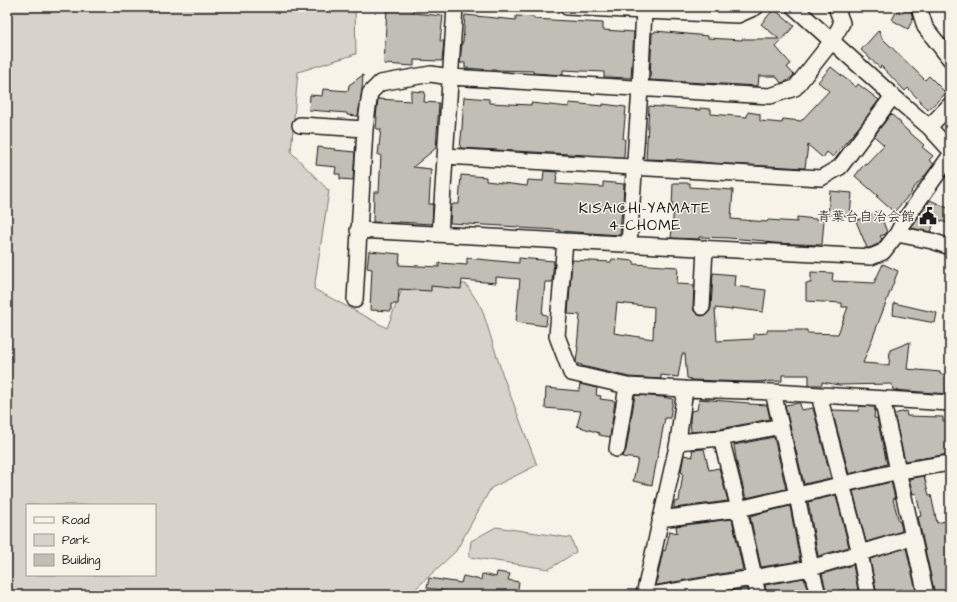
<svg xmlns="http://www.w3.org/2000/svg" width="957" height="602" font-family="'Architects Daughter','Klee One',sans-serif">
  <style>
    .green { fill: #d7d3cb; stroke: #7a7874; fill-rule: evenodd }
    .building { fill: #c0beb5; stroke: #1c1c1c; fill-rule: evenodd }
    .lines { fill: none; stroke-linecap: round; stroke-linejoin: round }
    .minor-casing { stroke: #1c1c1c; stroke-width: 18 }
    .minor { stroke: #f7f3e8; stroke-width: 15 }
    .labels { text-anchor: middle; stroke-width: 3; stroke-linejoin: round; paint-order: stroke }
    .poi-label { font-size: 14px; fill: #1c1c1c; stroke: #f7f3e8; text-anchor: end }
    .neighbourhood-label { font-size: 15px; letter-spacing: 1px; fill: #1c1c1c; stroke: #f7f3e8 }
  </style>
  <rect width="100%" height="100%" fill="#f7f3e8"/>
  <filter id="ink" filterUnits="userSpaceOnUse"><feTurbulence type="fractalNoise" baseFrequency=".025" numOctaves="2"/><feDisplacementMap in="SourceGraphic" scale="8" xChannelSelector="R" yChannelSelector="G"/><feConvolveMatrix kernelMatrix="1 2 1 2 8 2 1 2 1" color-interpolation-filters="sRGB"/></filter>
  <g filter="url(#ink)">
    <path class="green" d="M7 7H355L356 54 298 72 291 152 329 191 314 289 387 328 404 284H466L482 309 503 376 537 465 491 488 456 551 411 593V595H7ZM27 505H155V575H27Z
      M496 527 571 538 576 552 549 569 469 557 471 541Z"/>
    <path class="building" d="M387 7 414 9 413 13 443 16 440 41H444L442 61 414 60V66L384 64Z
      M902 7H910L913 19 908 29 892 20 895 14Z
      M774 9 794 26 776 47 791 64 787 67 794 75 787 81 781 83 776 76H759L758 86 650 80 652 33H654L655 31 677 33 708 36V38L742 40V39H779L761 24Z
      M465 15 516 20V16L534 17V19L603 23V30L634 32 631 78 604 77V72L563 70V75L533 73V71L493 70 465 68V63H460L462 42H463Z
      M879 30 882 38 925 80 929 76 946 93 928 110 908 88 905 91 881 66 880 68 861 50Z
      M831 67 856 87 858 84 879 100 859 127 833 157 827 152 823 158 808 145 805 168 711 163 676 159V160L646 159 649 106 700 110V108L711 109V114L747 117 748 112 760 114V121L782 123 783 119 801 121 829 91 818 82Z
      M363 75 362 90 358 116 347 115V113L309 110 310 95 322 96 323 89 348 91 349 85Z
      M411 91 425 92 424 102 439 103 436 148 413 167 431 169 429 204H433L432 224 398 222V223L373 222 374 192H379L381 155H378L381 129H376L377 117H376L378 99 411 101Z
      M464 97 489 99V103L531 105V103L569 107V103L603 106V104L626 107 623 139H625L624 157 460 148 462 128Z
      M891 114 901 123 900 124 924 145 922 147 933 156 929 160 934 164 923 178 911 191 912 192 894 212 876 196H878L855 176 865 163 866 164 884 145 874 136Z
      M318 147 335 149 334 150 355 152 353 180 340 179V174H335L336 167 316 165Z
      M544 171 557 172 556 184 603 187V182L624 184 623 203H622L620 235 559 231V230L520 228V227L450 223 451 205H453V204H459L461 175 486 177V181L527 186 528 180 543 181Z
      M673 183H690V187L733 190 731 219 767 222 768 220 797 222V217L824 220 822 245 773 243 766 242V241L728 238 699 237V239L671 238 674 208H672Z
      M830 191 852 193 850 216 828 214Z
      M930 200 950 209V224L935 219 931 232 911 228Z
      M879 211 887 232 886 234 880 236 882 239 878 244 869 248H867L856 221Z
      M369 251 400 254 399 265 439 267V263L467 265V258L519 263V258L554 261 552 282H545L542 314 547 315 546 326 516 322 520 279 496 277V283L462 280 461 289 431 286V291L399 289 398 304H391V311L370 310 372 269 367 268Z
      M612 259 634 261V264L678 267 677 284 694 285 693 307 694 311 697 314 701 316 706 315 709 312 711 308 713 273 735 275 734 286 766 290 763 312 732 308V310L715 308 717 341 754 339V334L767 333V330H807V333L838 334 848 307H842V303L806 301V283H811V272L833 273 832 281 874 283 883 264 898 271 863 363 889 365 890 350 910 342 907 369 940 372V374L950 375V394L893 390 892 384 839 385 822 382V385H809V375H782V381L747 382 691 380V379L687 378 685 354H682L678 377 661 375V379L629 377 582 366V365L577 364 576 362 578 347H577L580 315 568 314 572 260 611 262ZM617 303 654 307 653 339 614 333Z
      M894 303 937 313 935 323 893 315Z
      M580 384 597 388 596 395 601 396 600 399 615 401 610 437 599 435V433L577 426 581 411 545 408 546 388 579 391Z
      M635 395 662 397 673 399 670 418H665L652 485 633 481 638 459 622 457 626 450Z
      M699 399 749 403V404L767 405 770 419 720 429 691 432 690 420 691 411 697 410Z
      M798 403H800L801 410 813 408 831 478 804 484 785 405Z
      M859 406 875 407 874 418H877L887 464 849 474 832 410 858 411Z
      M906 411 907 416 943 417V421L950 422 949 454 905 461 894 414Z
      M774 437 786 489 746 498 737 464 734 445Z
      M704 449 709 470 719 468 728 501 674 508V502L679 501 683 473 681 472 684 455 693 457 692 450Z
      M924 476 929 495H931L937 523 950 520V593L939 595H935L918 517 921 516 916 493 913 494 909 479Z
      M891 482 895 498 893 499 899 522 900 521 902 531 866 542 853 491Z
      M836 495 849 547 818 556 808 502Z
      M790 506 800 561 761 567 750 516Z
      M732 519 743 570 657 585 656 584 663 550 665 551 670 531 677 533 676 526Z
      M906 548 917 595H902L901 589 877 595 870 559Z
      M853 565 859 595H847L845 589 827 594 822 574Z
      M497 572 510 574 508 580 519 582 517 595H467L455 593V595H441L442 590 427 588 429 578 461 583 463 576 481 580 482 574 496 577Z
      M804 578 809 595H767L765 585Z
      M747 588 749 595H734L733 590Z"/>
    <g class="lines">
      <g class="minor-casing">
        <path id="minor" d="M567 7 644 11 738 15 756 7
          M794 7 893 96 929 127
          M919 7 925 27 950 59
          M950 105 929 127 950 150
          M300 125 365 129
          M445 156 821 178 840 167 893 96
          M358 230 565 241 871 257 883 252 897 234 902 224 950 156
          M440 234 455 7
          M897 234 932 241 950 247
          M565 241 557 336 571 373 627 386 685 389
          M629 244 640 89 644 11
          M355 300 365 129 370 93 380 83 431 74 450 77 770 96 795 88 832 41 842 23 836 7
          M702 307 705 248
          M773 392 797 495 811 568 818 595
          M819 395 860 553 868 595
          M882 399 913 537 926 595
          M721 438 739 509 758 595
          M678 442 721 438 781 426
          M617 449 627 386
          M660 519 739 509 899 471 950 463
          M644 595 678 442 685 389 773 392 950 403
          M652 595 811 568 913 537"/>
      </g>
      <use href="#minor" class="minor"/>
    </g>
  </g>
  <defs>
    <g id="civic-bare" transform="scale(1.38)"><path d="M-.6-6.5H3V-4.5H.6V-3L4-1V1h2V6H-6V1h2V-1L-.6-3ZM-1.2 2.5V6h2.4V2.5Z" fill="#1c1c1c" stroke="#f7f3e8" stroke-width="2.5" paint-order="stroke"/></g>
  </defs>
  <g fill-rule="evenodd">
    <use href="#civic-bare" x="928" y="216"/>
  </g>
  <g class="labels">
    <g class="poi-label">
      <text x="915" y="221">青葉台自治会館</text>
    </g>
    <g class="neighbourhood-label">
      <text x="645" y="213">KISAICHI-YAMATE<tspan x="645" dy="17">4-CHOME</tspan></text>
    </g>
  </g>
  <rect width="957" height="602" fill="none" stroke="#f7f3e8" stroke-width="24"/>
  <rect x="12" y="12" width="933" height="578" fill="none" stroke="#1c1c1c" stroke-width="1.5" filter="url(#ink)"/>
  <rect x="26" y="504" width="130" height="72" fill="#f7f3e8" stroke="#9f9d96"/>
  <rect x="34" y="517" width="20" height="6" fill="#f7f3e8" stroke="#9f9d96"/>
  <text x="62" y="524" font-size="12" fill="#1c1c1c">Road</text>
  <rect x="34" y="534" width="20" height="12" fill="#d7d3cb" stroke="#9f9d96"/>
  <text x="62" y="544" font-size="12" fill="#1c1c1c">Park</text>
  <rect x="34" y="554" width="20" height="12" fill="#c0beb5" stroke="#9f9d96"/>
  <text x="62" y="564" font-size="12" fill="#1c1c1c">Building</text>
</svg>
